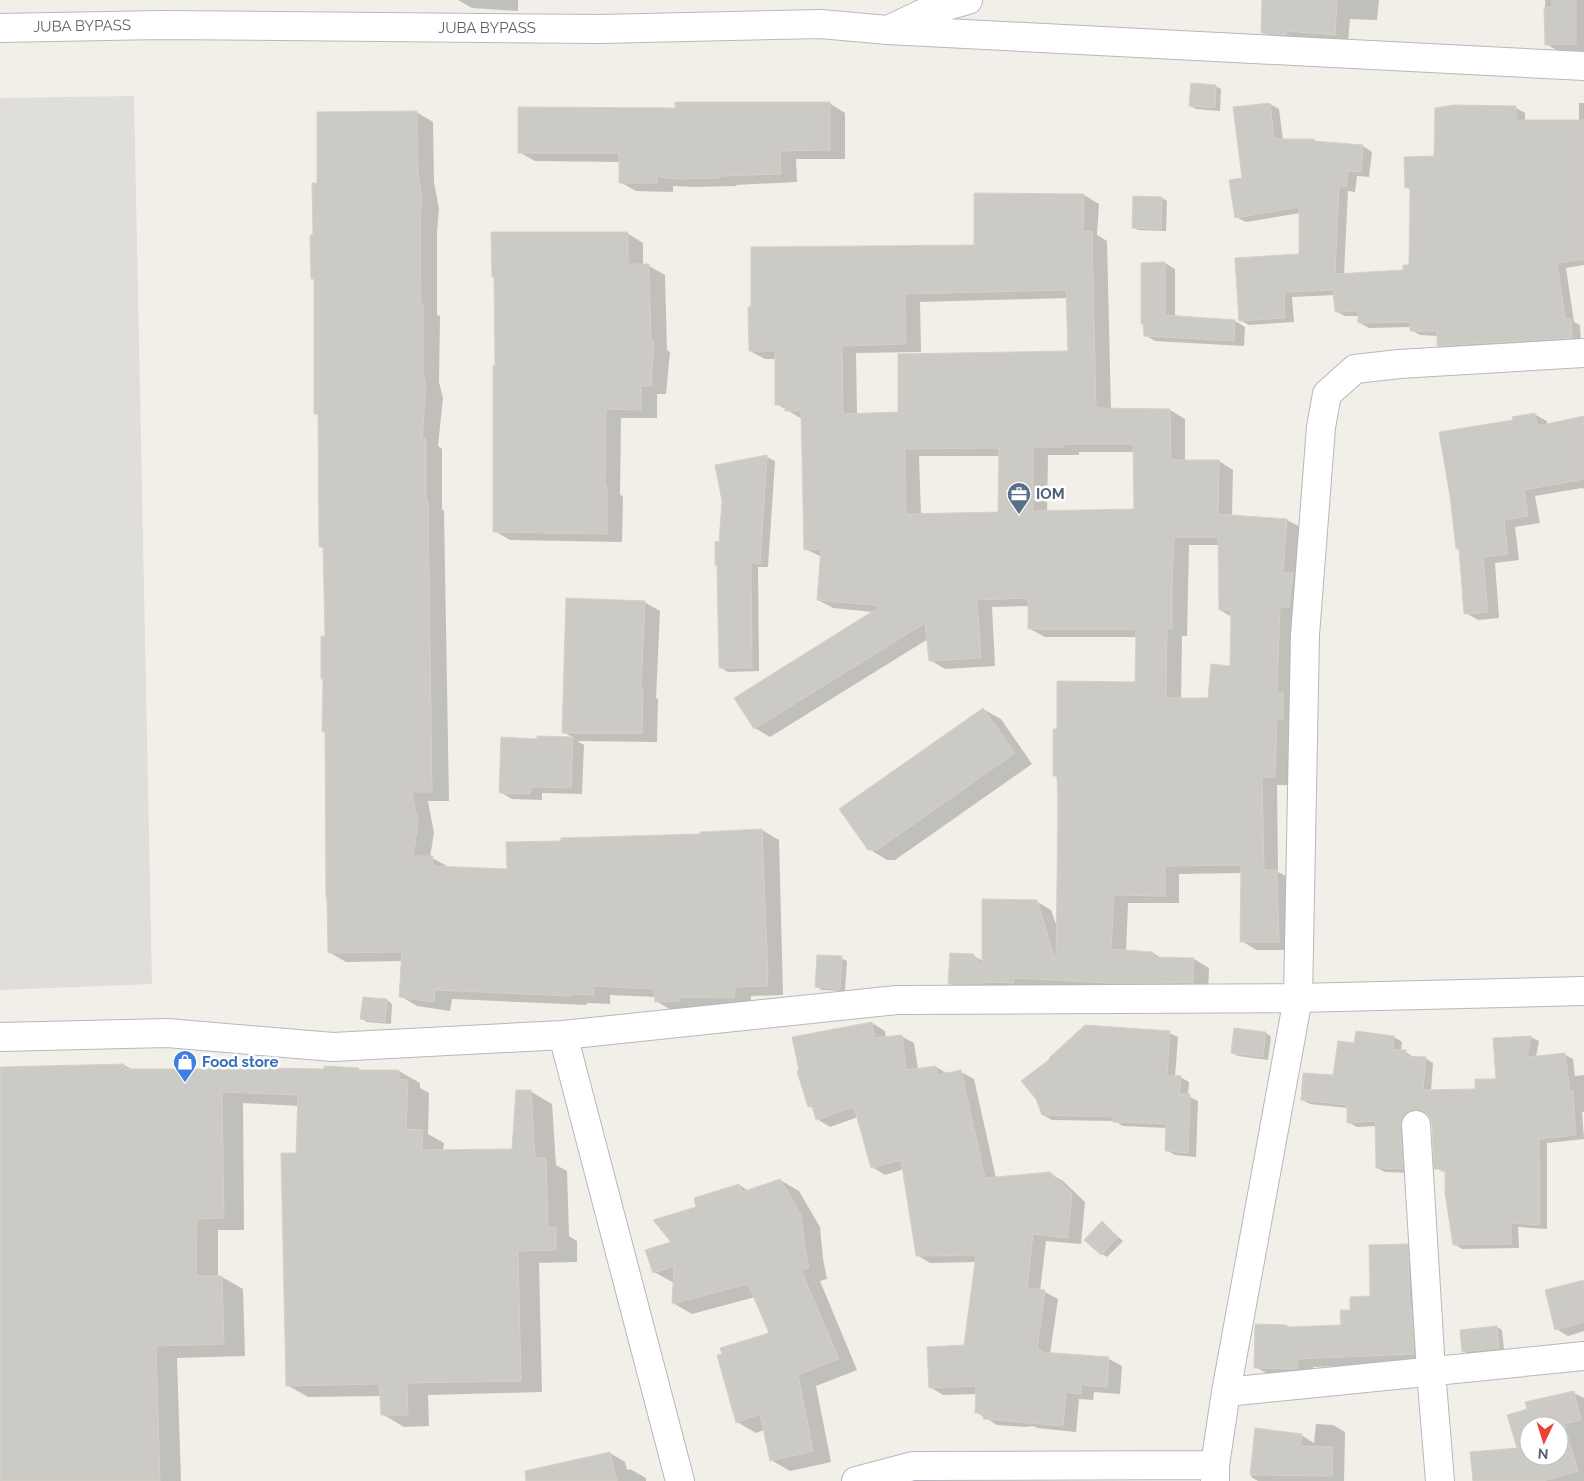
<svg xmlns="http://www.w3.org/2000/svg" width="1584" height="1481" font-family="Raleway,sans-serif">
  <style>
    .industrial { fill: #e0deda }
    .shadow { fill: #0003; fill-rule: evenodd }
    .building { fill: #cccac5; stroke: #d6d1c6; fill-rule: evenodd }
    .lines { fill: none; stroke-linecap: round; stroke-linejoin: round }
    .minor-casing { stroke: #b5b8bc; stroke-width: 30 }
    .tertiary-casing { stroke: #b5b8bc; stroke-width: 30 }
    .secondary-casing { stroke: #b6babf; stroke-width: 30 }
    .minor { stroke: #fff; stroke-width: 28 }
    .tertiary { stroke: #fff; stroke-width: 28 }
    .secondary { stroke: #fff; stroke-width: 28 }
    .labels { text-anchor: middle; stroke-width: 5; stroke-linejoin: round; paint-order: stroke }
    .street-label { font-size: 15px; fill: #5f6368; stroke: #fff }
    .service-label { font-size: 15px; font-weight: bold; fill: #4e5e75; stroke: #fff; text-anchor: start }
    .shop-label { font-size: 15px; font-weight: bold; fill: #366cbe; stroke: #fff; text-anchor: start }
  </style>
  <rect width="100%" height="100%" fill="#f1efe8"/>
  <path class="industrial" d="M134 96 152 984 0 990V98Z"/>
  <path class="shadow" d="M458 0H518V11L472 8Z
    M1263 0H1379L1377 20 1350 19 1348 42 1276 40 1262 32Z
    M1545 0H1584V52H1560L1546 44Z
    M1215 86 1221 89 1220 111 1196 109 1190 106Z
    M829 103 845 113V159H796L797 182 736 185V186L695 187 673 186V192L636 191 620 182V162L535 161 519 152 676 109Z
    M1579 103H1584V265L1566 268 1574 322 1580 325 1581 343 1447 351 1438 345V336L1420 335 1411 330V327L1369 328 1360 323 1359 316H1345L1336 311 1335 295 1292 297 1294 322 1249 325 1240 320 1300 256V213L1246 222 1236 217 1243 179 1270 104 1279 109 1283 140H1313L1318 143 1363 146 1372 152 1369 177 1357 176 1355 192 1348 191 1344 275 1404 272 1410 266 1411 190 1406 187 1435 157 1516 108 1525 113V122L1579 121Z
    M416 112 433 122 434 182 439 209 437 232V315L440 316 439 382 443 398 438 446 442 449V509L444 511 449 801H428L434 833 430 857 449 867 508 871 701 835V833L762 830 779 840 783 995 751 996V1007L696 1006V1010L673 1011 656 1001V997L610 995V1004L587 1003V1005L452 999 450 1011 417 1006 400 996 403 961 346 962 329 952 325 549 320 546V415L315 413 314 237 319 184Z
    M1084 195 1099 204 1097 235 1107 241 1111 410H1170L1185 419V461H1219L1233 470 1232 516 1287 520 1302 528 1290 785H1277L1278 872 1292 879 1294 950H1256L1242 941V873L1179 874V903H1128L1126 952 1153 953 1161 958 1194 959 1209 968 1208 991 965 992 950 983 972 955 983 961 1036 901 1051 910 1057 927 1058 778 1054 775 1136 683 1137 637H1045L1030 629V606L992 607 995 666 945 669 930 660 928 639 770 737 755 728 873 612 833 608 818 600 822 557 805 549 802 419 777 404 776 359H765L750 351ZM1068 298 1069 352 900 414 857 415 856 353 921 352 920 302ZM1079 452H1134L1135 510 1047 512 1048 455H1079ZM919 456H1000L999 513 921 515ZM1189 545H1220V610L1232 617V668L1209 699H1181L1182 636H1187Z
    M1162 198 1167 201 1166 231 1138 230 1133 227Z
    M627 233 643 243V266H649L665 275 667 350 670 352 666 394H657V418H621L620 495 623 496 622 542 510 540 494 531Z
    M1165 263 1175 269V317L1235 321 1245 327 1244 346 1155 341 1145 335V325L1142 324Z
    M1534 414 1547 421V425L1584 417V489L1582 488 1535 496 1540 523 1515 527 1519 560 1495 563 1499 618 1478 620 1466 613 1461 550 1457 548 1514 421Z
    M767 457 775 461 768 567H758L759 671 728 672 720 667 719 566 723 500 716 466Z
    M644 602 660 611 656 698 658 699 657 742 577 741 584 745 582 794 542 793V800L512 799 500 792 538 740V737L574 738 563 732Z
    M983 709 1001 719 1032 764 895 860H887L869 849Z
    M841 958 847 961 845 991 822 990 817 987Z
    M364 998 387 1000 392 1004 391 1024 367 1022 362 1019Z
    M872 1023 885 1031 886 1038 901 1036 914 1043 918 1069 936 1067 948 1074 961 1072 974 1079 996 1178 1049 1173 1063 1181 1085 1202 1081 1244 1046 1241 1040 1291 1045 1292 1058 1299 1050 1354 1109 1359 1122 1366 1120 1394 1094 1392 1093 1400 1079 1399 1076 1432 1037 1428 1034 1426 1026 1427 997 1425 976 1412 977 1394 943 1395 930 1387 965 1346 976 1262 930 1263 917 1255 904 1169 885 1175 872 1167 858 1117 830 1127 817 1119 814 1109 809 1106Z
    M1235 1029 1266 1033 1271 1037 1268 1060 1238 1056 1232 1053Z
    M1169 1033 1178 1037 1175 1077H1180L1189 1082 1188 1096 1198 1101 1196 1157 1175 1155 1166 1150 1167 1128 1123 1126 1114 1121 1052 1120 1043 1115Z
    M1394 1037 1402 1042 1401 1051 1406 1052 1414 1058H1425L1433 1063 1431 1091H1476L1497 1080 1495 1039 1531 1037 1539 1041 1536 1057 1564 1054 1573 1059 1575 1076 1584 1075V1112H1582L1584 1139 1547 1143V1229L1518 1227 1519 1248 1462 1249 1454 1244 1446 1173 1436 1168 1433 1124 1428 1114 1425 1113 1416 1116 1411 1173 1385 1172 1377 1168 1376 1126 1357 1127 1348 1122V1108L1310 1104 1302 1100 1334 1076 1355 1044Z
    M124 1065 133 1070 358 1069 362 1071H399L420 1083V1088L429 1093 428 1134 444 1143 443 1151 513 1150 530 1091 552 1104 556 1165 567 1171 569 1236 577 1241V1262L539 1263 542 1392 428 1395 429 1426 404 1427 382 1414 381 1396 308 1397 287 1385 299 1106 243 1103 244 1230H218V1277H222L243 1289 245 1356 177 1358 181 1481H0V1068Z
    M780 1180 799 1191 820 1227 823 1259 827 1279 820 1281 857 1370 816 1386 831 1462 790 1471 771 1460 764 1430 756 1433 737 1422 771 1334 755 1297 692 1314 673 1303 674 1283 654 1272 698 1208 739 1185 749 1191Z
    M1102 1223 1123 1241 1107 1257 1102 1254Z
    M1407 1246 1423 1254 1429 1363 1313 1367 1312 1377 1271 1376 1256 1367 1286 1326 1290 1328 1342 1327 1352 1311 1371 1297Z
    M1584 1281V1331L1568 1336 1556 1329Z
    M1497 1327 1502 1330 1504 1350 1469 1354 1463 1351Z
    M1574 1393 1584 1398V1481H1474L1519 1449 1508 1416ZM1529 1426H1559V1456H1529Z
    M1316 1424 1333 1425 1345 1432 1344 1481H1258L1251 1477 1257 1430 1301 1435 1314 1443Z
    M610 1453 625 1462 627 1470 630 1469 646 1478V1481H563Z"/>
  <path class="building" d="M1262 0H1337L1335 35 1286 31V35L1261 33Z
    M1552 0H1576V44L1545 45 1544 8 1552 7Z
    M1191 83 1216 85 1215 108 1189 106Z
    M675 102H830V150L780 151 781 174 720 176V178L678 179 657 177V183H619V153H518V107L675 108Z
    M1270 103 1274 139H1314V141L1363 145 1361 172 1348 171 1346 187 1339 186 1335 274 1403 270V265H1409L1410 188H1405L1404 157 1434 156 1435 108 1453 105 1516 106V120H1584V259L1557 263 1565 319H1571L1572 338 1437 346V331H1410V322L1358 323V311L1335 312 1333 290 1284 292 1285 318 1239 321 1235 258 1299 254V207L1235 218 1229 180 1242 178 1233 107Z
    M417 111 418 172 422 199 420 222 421 305H423V372L426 388 422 438H426V500H428L432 792H412L418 823 413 856H433V866L507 869 506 842 561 841V838L700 834V832L762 829 768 976 767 986 735 987 734 998 679 997 680 1001 655 1002 654 989 594 986V995L571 994V996L435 990 434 1002 399 997 402 952 328 953 327 899H326L325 732H322L323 679H321V636H325L323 547H319L318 414H314V279H311L310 235H313L312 183H317V112Z
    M974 193 1084 194 1083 231H1092L1096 408 1170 409 1171 460H1219L1218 514 1287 519 1283 572 1293 573 1289 607H1280L1277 692H1283V719H1277L1275 777H1262L1264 870H1277L1279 942H1240L1241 865 1165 866V896L1114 895 1111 949 1153 952V957L1194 958 1193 983H1107L1014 978V983L985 982V984H948L950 953 973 954 982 966V899L1037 900 1056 962 1058 808 1057 776H1053V729H1057V681L1135 682 1136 629H1028V598L977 600 981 658 929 661 925 623 754 729 734 698 881 606 817 600 821 549 804 550 801 411H785V405H775V351H749L748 307H751V247L974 245ZM1066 290 1068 351 898 354V412L843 414 842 346 906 344 905 294ZM1064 444H1133L1134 509 1033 511V447H1064ZM999 448 998 512 906 514 905 449ZM1174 537H1218L1219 610H1231L1230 666 1211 664 1208 698H1166L1167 628H1172V588Z
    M1133 196 1162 197 1161 229 1132 228Z
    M491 232H628V264H649L651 341 654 342 651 386H641V410L606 409 605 486H607V534L493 532V365H495L494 277H492Z
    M1165 262V315L1235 320 1234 341 1144 336 1143 324H1141V263Z
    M1535 413 1537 426 1584 416V479L1524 490 1528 516 1504 520 1508 554 1483 557 1488 612 1464 614 1459 549H1456L1450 496 1439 432 1513 420 1512 417Z
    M767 455 760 564 751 563 752 668H719L717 565H715V541L719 542 722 501 715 465Z
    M566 598 645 601 641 689H643L642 733H562Z
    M983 708 1015 753 877 850H868L839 809Z
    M537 736 573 737 571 788 531 787 530 794 499 793 501 737 537 739Z
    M817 955 842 956 840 989 815 987Z
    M363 997 387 999 385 1022 360 1019Z
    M872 1022 875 1038 902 1035 906 1070 936 1066 937 1075 961 1070 985 1178 1050 1172 1072 1193 1068 1238 1033 1234 1027 1288 1045 1290 1037 1350H1041V1352L1109 1357 1107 1387 1081 1385V1394L1066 1392 1063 1426 983 1419V1413H975L976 1386 929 1388 927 1347 964 1345 976 1255 916 1256 901 1160 871 1168 854 1107 816 1120 812 1106 808 1107 797 1071 799 1070 792 1037Z
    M1085 1025 1170 1031 1167 1075 1181 1076 1179 1094H1190L1188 1153 1165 1151 1166 1124 1113 1122V1117L1042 1115 1036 1099 1021 1081 1050 1059 1049 1058Z
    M1234 1028 1266 1032 1263 1057 1231 1053Z
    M1356 1031 1394 1036 1393 1050H1406V1056L1426 1057 1423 1090 1475 1089V1079H1496L1493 1038 1531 1036 1527 1057 1565 1053 1570 1092 1573 1091 1576 1135 1539 1139 1540 1225 1511 1223V1244L1453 1245 1445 1193V1171H1441V1169H1434L1432 1124 1429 1116 1423 1111 1415 1110 1407 1112 1402 1118 1400 1126 1403 1169 1376 1168 1375 1121 1347 1123V1105L1301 1100 1303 1073 1333 1075 1338 1041 1354 1043Z
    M124 1064V1069H265L266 1068 324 1069V1066L359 1068 358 1070H399V1079L408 1080 406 1129 423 1130 422 1150 512 1149 516 1090H531L535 1158H546L548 1228 556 1227V1250L518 1251 521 1381 407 1383 408 1415H381L379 1384 286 1386 281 1153H296L298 1095 222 1092 224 1218 197 1219 196 1276H222L224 1344 156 1346 160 1481H0V1067Z
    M780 1179 801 1215 805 1247 809 1268 801 1270 839 1359 798 1375 813 1451 770 1461 760 1414 736 1423 717 1355 722 1354 720 1348 769 1333 748 1284 672 1304 674 1266 653 1273 645 1250 671 1242 653 1220 696 1207 694 1198 739 1184 742 1192Z
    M1102 1221 1118 1237 1101 1255 1084 1240Z
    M1408 1244 1410 1307H1411L1414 1354 1298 1359 1297 1369 1254 1368 1255 1324 1287 1325V1327L1341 1325 1340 1310H1350V1297L1370 1296 1369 1245Z
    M1584 1280V1322L1555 1330 1545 1290Z
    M1497 1326 1499 1348 1462 1352 1460 1330Z
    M1574 1391 1581 1420 1564 1424 1578 1471 1543 1481H1473L1470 1452 1517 1448 1507 1415 1527 1409 1525 1402ZM1529 1426H1559V1456H1529Z
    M1255 1428 1302 1434 1300 1446 1333 1447 1332 1476 1250 1475Z
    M610 1452 617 1481H526L525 1471Z"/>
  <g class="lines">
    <g class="minor-casing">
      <path id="minor" d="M563 1035 680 1481
        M0 1037 167 1033 333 1047 563 1035 897 1000 1298 998 1584 991
        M1416 1125 1431 1371 1440 1481
        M1226 1392 1584 1356
        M856 1481 913 1466 1215 1465
        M1215 1481V1465L1226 1392 1298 998 1305 635 1321 427 1327 394 1355 369 1399 364 1584 353"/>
    </g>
    <g class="tertiary-casing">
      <path id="tertiary" d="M888 30 1584 66"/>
    </g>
    <g class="secondary-casing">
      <path id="secondary" d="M0 28 160 25 600 29 820 24 888 30 928 11 968 0"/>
    </g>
    <use href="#minor" class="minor"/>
    <use href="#tertiary" class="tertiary"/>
    <use href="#secondary" class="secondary"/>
  </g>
  <defs>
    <g id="office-pin" transform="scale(1.25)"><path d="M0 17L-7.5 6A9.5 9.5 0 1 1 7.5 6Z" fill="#5c6f8a" stroke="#fff"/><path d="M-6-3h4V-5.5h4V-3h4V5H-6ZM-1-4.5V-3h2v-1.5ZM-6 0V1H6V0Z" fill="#fff"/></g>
    <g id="shop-pin" transform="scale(1.25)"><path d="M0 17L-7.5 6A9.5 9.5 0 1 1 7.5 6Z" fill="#3f7fe0" stroke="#fff"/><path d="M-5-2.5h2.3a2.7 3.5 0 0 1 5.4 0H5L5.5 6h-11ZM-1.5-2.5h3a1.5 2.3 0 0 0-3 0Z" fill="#fff"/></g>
  </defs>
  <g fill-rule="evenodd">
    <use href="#office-pin" x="1019" y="494"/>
    <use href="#shop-pin" x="185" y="1062"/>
  </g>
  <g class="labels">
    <g class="street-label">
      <text transform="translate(82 26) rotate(-1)" y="5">JUBA BYPASS</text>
      <text x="487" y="33">JUBA BYPASS</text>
    </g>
    <g class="service-label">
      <text x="1036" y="499">IOM</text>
    </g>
    <g class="shop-label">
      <text x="202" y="1067">Food store</text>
    </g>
  </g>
  <g transform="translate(1544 1441) rotate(184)"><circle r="24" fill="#ffffff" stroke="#bfc1c3"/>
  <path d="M0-4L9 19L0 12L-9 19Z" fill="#ea4335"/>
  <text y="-8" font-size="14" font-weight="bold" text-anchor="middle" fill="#5f6368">N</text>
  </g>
</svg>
